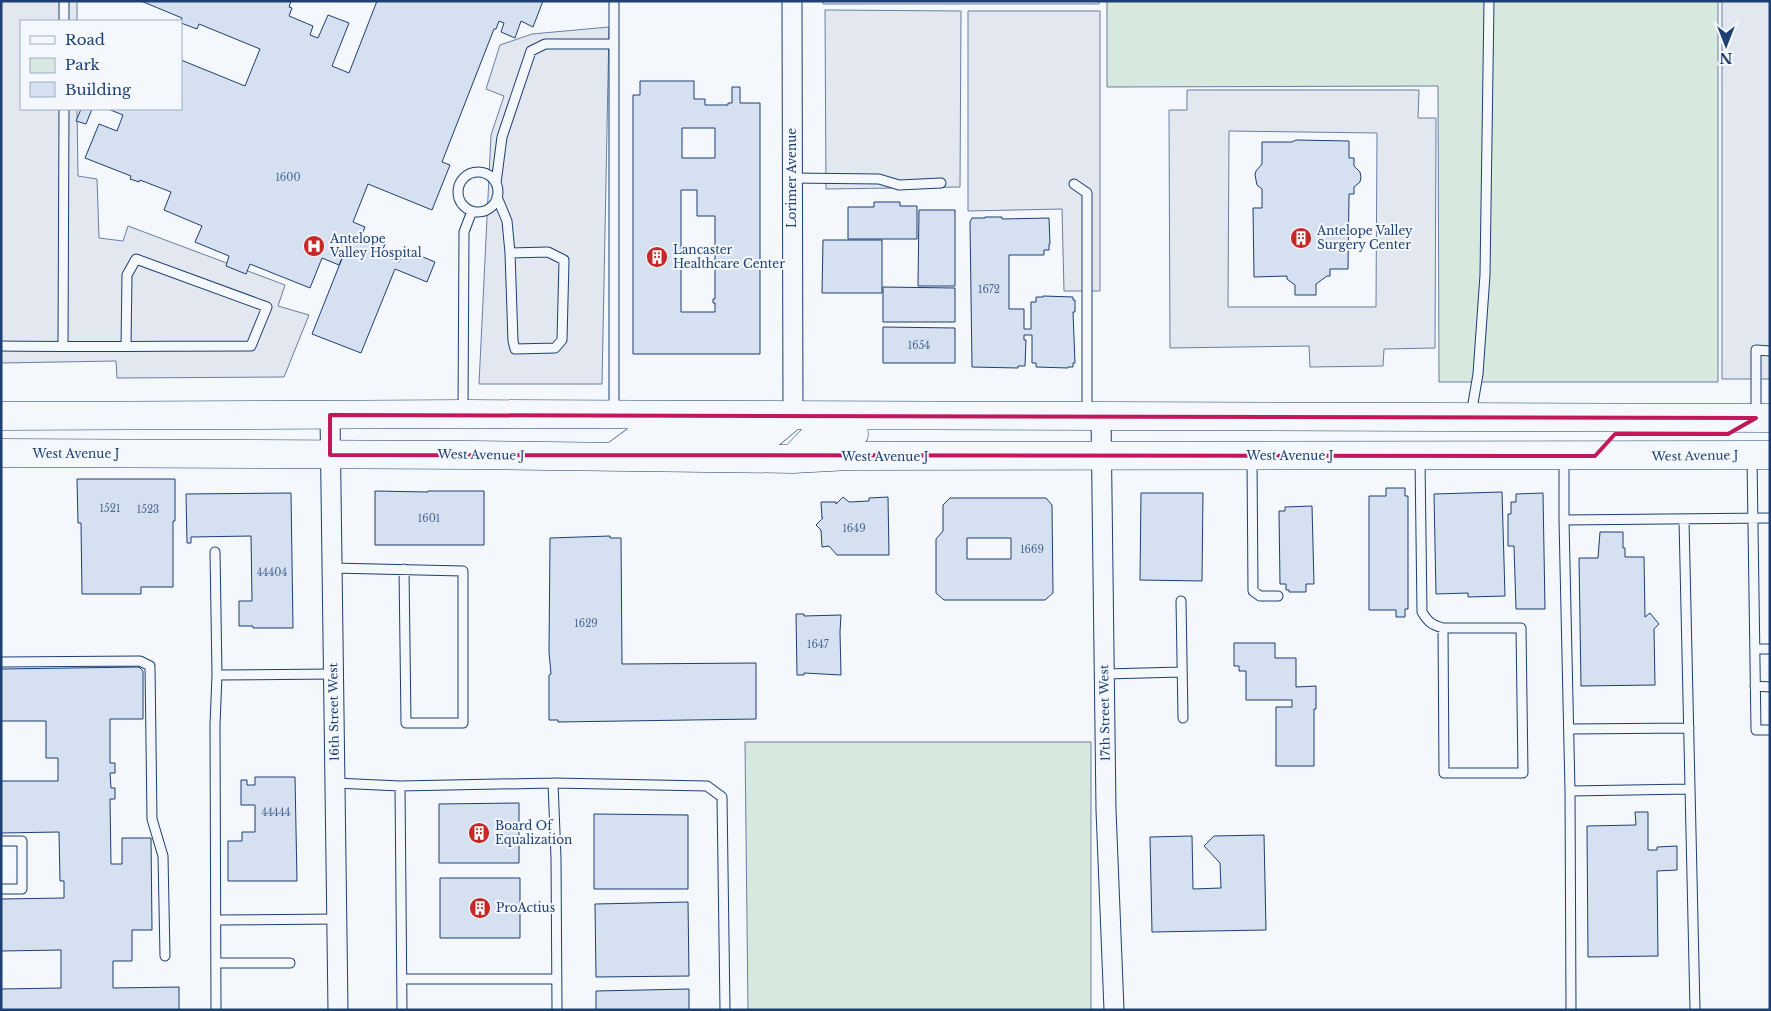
<svg xmlns="http://www.w3.org/2000/svg" width="1771" height="1011" font-family="'Libre Baskerville',serif">
  <style>
    .green { fill: #d7e8df; stroke: #687fa3 }
    .parking { fill: #e3e8f0; stroke: #687fa3; fill-rule: evenodd }
    .building { fill: #d5e0f0; stroke: #1d3f73; fill-rule: evenodd }
    .lines { fill: none; stroke-linecap: round; stroke-linejoin: round }
    .lane-casing { stroke: #1d3f73; stroke-width: 11 }
    .street-casing { stroke: #1d3f73; stroke-width: 21 }
    .primary-casing { stroke: #1d3f73; stroke-width: 29 }
    .lane { stroke: #f4f7fb; stroke-width: 9 }
    .street { stroke: #f4f7fb; stroke-width: 19 }
    .primary { stroke: #f4f7fb; stroke-width: 28 }
    .marked { fill: none; stroke: #c2185b; stroke-width: 4; stroke-linejoin: round }
    .labels { text-anchor: middle; stroke-width: 4; stroke-linejoin: round; paint-order: stroke }
    .number-label { font-size: 10px; fill: #4b6792 }
    .street-label { font-size: 12px; fill: #1d3f73; stroke: #f4f7fb }
    .poi-label { font-size: 12px; fill: #1d3f73; stroke: #f4f7fb; text-anchor: start }
  </style>
  <rect width="100%" height="100%" fill="#f4f7fb"/>
  <path class="green" d="M1107 1H1718V382H1439L1438 86 1107 87Z
    M745 742H1091V1010H748Z"/>
  <path class="parking" d="M1 1H77V21H21V109H77L78 176 97 179 99 238 123 241 128 226 285 285 278 306 309 315 284 377 117 378 116 361 1 363Z
    M823 1H1099V4H823Z
    M1722 1H1770V379H1722Z
    M825 10 961 11 960 187 826 189Z
    M968 11H1100V291H1064L1062 209 968 211Z
    M609 27 602 384H479L491 135 504 96 486 89 500 45 532 34Z
    M1187 90H1419L1418 118H1436L1435 348 1384 349 1383 366 1310 367 1309 346 1170 348 1169 110H1187ZM1229 131 1377 133 1376 307H1228Z"/>
  <path class="building" d="M141 1H291L289 7 292 8 289 16 313 26 310 35 318 38 328 15 349 23 332 66 349 73 377 1H543L533 27 521 21 515 38 501 32 504 23 499 21 496 29H494L442 162 450 165 432 210 368 184 353 222 365 227 358 244H359L363 236 385 244 381 254 399 262 404 249 435 262 427 282 395 269 361 353 312 334 343 256 339 265 322 258 310 288 250 264 246 274 226 266 229 256 195 242 202 226 164 210 171 192 140 180 139 182 130 179 131 176 85 158 99 124 117 131 123 115 108 109H181V60L245 86 260 49 199 24 197 29 181 23 182 18Z
    M640 81H694V99H705V105H728V103H732V87H740V103H760V354H633V95H640ZM682 128H715V158H682ZM681 190H697V216H715V299H713V303H715V312H681Z
    M81 109H92L86 124 76 121Z
    M1296 140 1349 141V158H1354V166L1360 172 1361 177 1360 182 1354 187V194H1349L1348 269H1330V276H1327L1316 284V295H1295V285L1287 279V276L1254 277 1253 208H1262V189L1257 185 1255 175 1256 171 1262 164V142H1292Z
    M874 202H900V206H917V239H848V207H874Z
    M919 210H955V286H918Z
    M985 217H1002V219L1049 218 1050 244H1049V250H1044V255H1009V309H1024V329H1031V302H1036V297H1043V296L1073 297V300H1075V312H1073L1075 363H1073V367H1068V368L1036 367V363H1032V335H1024V340H1026L1025 366H1018V368L972 367 970 222 972 218H985Z
    M823 240H882V293H822Z
    M883 287 955 288V322H883Z
    M883 327 955 328V363H883Z
    M77 479H175V521H173V587H141V594H82L81 523H78Z
    M1386 488H1405V496H1408V609H1405V617H1396V610H1369V496H1386Z
    M375 491 428 492V491H484V545H375Z
    M1502 492 1505 596 1468 597V593L1436 594 1434 494Z
    M291 493 293 628H253V626H239V601H252L251 536 191 537V543H187L186 494Z
    M1141 493H1203L1202 581 1140 580Z
    M1543 493 1545 609H1516L1514 546H1508V514H1511V502H1516V494Z
    M843 497 849 502 869 501V498L888 497 889 555H837L829 546 822 547 821 530 816 525 823 518H822L821 502H836V504Z
    M950 498H1046L1052 505 1053 593 1045 600H944L936 593V539L943 531V505ZM967 538H1011V559H967Z
    M1312 506 1314 584H1306V592H1289V590H1286V584H1280L1279 511H1285V507Z
    M1600 532H1623V548H1625V557H1644L1645 617 1650 613 1659 624 1654 629 1655 685 1581 686 1579 558H1598Z
    M610 536V538H621L622 664 756 663V719L558 722V720H549V675L551 674 549 652 550 538Z
    M796 614H804V616L841 615 840 632 841 675 804 673V675H797Z
    M1234 643H1275V658H1296V687L1316 686V709H1314V766H1276V707H1292V700H1246V671H1239V666H1234Z
    M139 667 143 671V719H110V763H115V773H110L111 788H115V799H110L111 864H122V838H151L152 930H132V961H113V988L179 987V1010H1V989L61 988V950L1 951V899L64 898V881H60L59 832 1 833V781H58V758H46V721H1V669Z
    M255 777H295L297 881H228V841H242V832H255V805H241V780H247V785H255Z
    M519 803V863H439V804Z
    M1635 812H1648V850H1657V847L1677 846V870L1657 871 1658 956 1588 957 1587 826 1636 825Z
    M594 814 688 815V889H594Z
    M1264 835 1266 930 1152 932 1150 837 1192 836 1193 889 1221 888 1220 863 1204 846 1214 836Z
    M440 878H520V938H440Z
    M688 902 689 976 596 977 595 904Z
    M689 989V1010H596V991Z"/>
  <g class="lines">
    <g class="lane-casing">
      <path id="lane" d="M614 1V411
        M64 21V1
        M458 192a20 20 0 1 1 40 0a20 20 0 1 1-40 0Z
        M792 178 879 179 899 185 941 183
        M496 183 502 137 531 51 545 44H614
        M1074 184 1087 193V413
        M497 197 507 221 510 253 513 341 515 349 555 348 562 340 564 260 548 252 510 253
        M1 346C85 347 168 346 251 346L267 307 136 259 127 275 126 346
        M63 346 64 109
        M463 411 464 232 472 211
        M1471 415 1478 374 1485 275 1489 1
        M1756 416V350L1770 351
        M1752 458 1756 730H1770
        M1252 459 1253 591 1260 596H1278
        M1420 459 1422 612C1428 622 1432 625 1443 628H1521L1523 773H1444L1443 628
        M1564 520V458
        M1684 520 1695 1010
        M215 552 217 675 333 674
        M332 568 463 571V723H406L404 569
        M1181 601 1183 718
        M1755 649H1770
        M1 662 140 661 150 666 152 819 163 856 165 956
        M1105 674 1182 672
        M1755 686 1770 687
        M1569 729 1689 728
        M335 783 400 786 553 783 707 786 722 797 725 1010
        M553 783 556 858 557 1010
        M400 786 402 1010
        M1570 791 1690 789
        M1 841H22V889H1
        M216 920 337 919
        M216 963H290
        M402 979H556
        M216 1010 215 725 217 675
        M1571 1010 1570 791 1564 520 1770 518"/>
    </g>
    <g class="street-casing">
      <path id="street" d="M792 1 793 415
        M330 415 338 1010
        M1101 416 1106 810 1114 1010"/>
    </g>
    <g class="primary-casing">
      <path id="primary" d="M1 416 468 414 1770 418
        M1 453 472 455 793 459 849 456 1770 455
        M613 457 643 435H769L793 415
        M793 459 817 434H854"/>
    </g>
    <use href="#lane" class="lane"/>
    <use href="#street" class="street"/>
    <use href="#primary" class="primary"/>
  </g>
  <path class="marked" d="M330 415 1756 418 1728 434H1615L1595 456 330 455Z"/>
  <defs>
    <g id="building-disc" transform="scale(1.125)"><circle r="9.5" fill="#c62828" stroke="#f4f7fb"/><path d="M-4-6H4V6H1V3H-1V6H-4ZM-2.5-4.3h1.7v1.8h-1.7ZM.8-4.3h1.7v1.8H.8ZM-2.5-1h1.7V.8h-1.7ZM.8-1h1.7V.8H.8Z" fill="#fff"/></g>
    <g id="hospital-disc" transform="scale(1.125)"><circle r="9.5" fill="#c62828" stroke="#f4f7fb"/><path d="M-5-5h3v3.5h4V-5h3V5h-3V1.5h-4V5h-3Z" fill="#fff"/></g>
  </defs>
  <g fill-rule="evenodd">
    <use href="#building-disc" x="1301" y="238"/>
    <use href="#hospital-disc" x="314" y="246"/>
    <use href="#building-disc" x="657" y="257"/>
    <use href="#building-disc" x="479" y="833"/>
    <use href="#building-disc" x="480" y="908"/>
  </g>
  <g class="labels">
    <g class="number-label">
      <text x="288" y="181">1600</text>
      <text x="989" y="293">1672</text>
      <text x="919" y="349">1654</text>
      <text x="110" y="512">1521</text>
      <text x="148" y="513">1523</text>
      <text x="429" y="522">1601</text>
      <text x="854" y="532">1649</text>
      <text x="1032" y="553">1669</text>
      <text x="272" y="576">44404</text>
      <text x="586" y="627">1629</text>
      <text x="818" y="648">1647</text>
      <text x="276" y="816">44444</text>
    </g>
    <g class="street-label">
      <text transform="translate(792 178) rotate(-90)" y="4">Lorimer Avenue</text>
      <text x="76" y="458">West Avenue J</text>
      <text transform="translate(481 455) rotate(1)" y="4">West Avenue J</text>
      <text x="1290" y="460">West Avenue J</text>
      <text transform="translate(1695 456) rotate(-1)" y="4">West Avenue J</text>
      <text x="885" y="461">West Avenue J</text>
      <text transform="translate(334 712) rotate(-91)" y="4">16th Street West</text>
      <text transform="translate(1105 713) rotate(-91)" y="4">17th Street West</text>
    </g>
    <g class="poi-label">
      <text x="1317" y="235">Antelope Valley<tspan x="1317" dy="14">Surgery Center</tspan></text>
      <text x="330" y="243">Antelope<tspan x="330" dy="14">Valley Hospital</tspan></text>
      <text x="673" y="254">Lancaster<tspan x="673" dy="14">Healthcare Center</tspan></text>
      <text x="495" y="830">Board Of<tspan x="495" dy="14">Equalization</tspan></text>
      <text x="496" y="912">ProActius</text>
    </g>
  </g>
  <rect width="1771" height="1011" fill="none" stroke="#1d3f73" stroke-width="5"/>
  <rect x="20" y="20" width="162" height="90" fill="#f4f7fb" stroke="#9eadc5"/>
  <rect x="30" y="36" width="25" height="8" fill="#f4f7fb" stroke="#9eadc5"/>
  <text x="65" y="45" font-size="15" fill="#1d3f73">Road</text>
  <rect x="30" y="58" width="25" height="15" fill="#d7e8df" stroke="#9eadc5"/>
  <text x="65" y="70" font-size="15" fill="#1d3f73">Park</text>
  <rect x="30" y="82" width="25" height="15" fill="#d5e0f0" stroke="#9eadc5"/>
  <text x="65" y="95" font-size="15" fill="#1d3f73">Building</text>
  <g transform="translate(1726 45) rotate(180)" stroke="#f4f7fb" stroke-width="4" paint-order="stroke">
  <path d="M0-4L9 19L0 12L-9 19Z" fill="#1d3f73"/>
  <text y="-8" font-size="14" font-weight="bold" text-anchor="middle" fill="#1d3f73">N</text>
  </g>
</svg>
